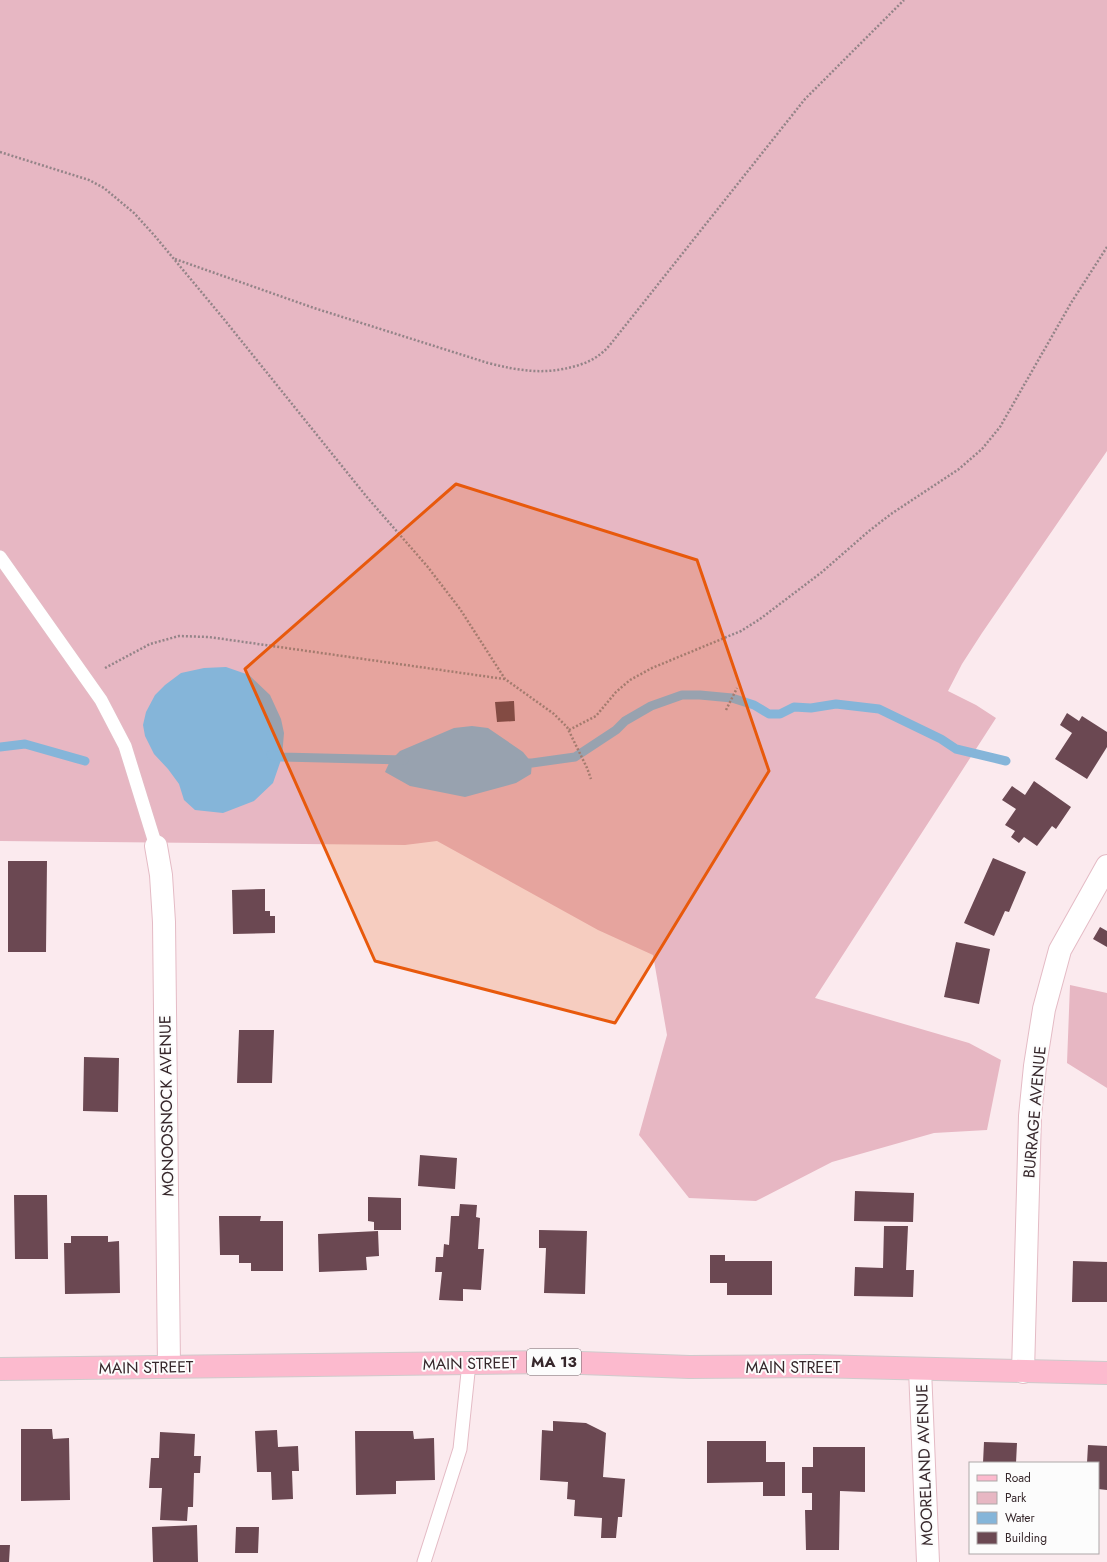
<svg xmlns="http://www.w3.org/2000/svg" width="1107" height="1562" font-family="Jost,sans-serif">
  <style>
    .green { fill: #e7b7c3 }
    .water { fill: #85b5d9 }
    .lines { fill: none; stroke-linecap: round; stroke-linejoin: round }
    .stream { stroke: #85b5d9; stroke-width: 9 }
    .building { fill: #6b4852 }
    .service-casing { stroke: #e4bbc5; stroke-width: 15 }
    .minor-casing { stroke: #e4bbc5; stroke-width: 24 }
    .primary-casing { stroke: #cfcbcc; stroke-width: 24 }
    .path { stroke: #948488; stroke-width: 2.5; stroke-dasharray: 2 2; stroke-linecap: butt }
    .service { stroke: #fff; stroke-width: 13 }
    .minor { stroke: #fff; stroke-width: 22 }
    .primary { stroke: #fcbace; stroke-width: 22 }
    .marked { fill: #e8590c; fill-opacity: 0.2; stroke: #e8590c; stroke-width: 3; stroke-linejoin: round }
    .labels { text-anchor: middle; stroke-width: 4; stroke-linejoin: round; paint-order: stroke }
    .shield { fill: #fcfcfc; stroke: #71676a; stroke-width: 1 }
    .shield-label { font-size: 15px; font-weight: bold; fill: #36272b }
    .street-label { font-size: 16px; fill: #36272b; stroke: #fcfcfc }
  </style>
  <rect width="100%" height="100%" fill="#fbeaee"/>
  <path class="green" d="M0 0H1107V451L982 633 962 664 948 691 976 705 996 718 815 998 969 1043 1001 1060 987 1130 934 1133 832 1162 756 1201 689 1198 639 1135 667 1035 653 955 598 930 437 841 405 845 0 841Z
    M1070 985 1107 993V1088L1067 1063Z"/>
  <path class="water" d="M226 667 249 675 270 695 281 719 284 733 282 757 273 783 254 801 223 813 195 810 184 800 179 784 168 769 154 754 145 736 143 725 146 712 155 695 165 685 181 673 204 668Z
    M472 726 488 728 523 752 532 763 531 774 516 783 465 797 410 786 385 772 390 761 400 751 454 728Z"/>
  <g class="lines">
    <path class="stream" d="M0 747 25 744 85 761
      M271 755 282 757 404 760
      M520 763H532L575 757 616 730 625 721 651 706 682 695H700L732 698 754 705 769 714H780L794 707 811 708 836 704 879 709 941 739 956 749 1006 761"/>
  </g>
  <path class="building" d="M514 701 515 721 497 722 495 702Z
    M1067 713 1079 721 1082 716 1107 732V747L1087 779 1055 759 1072 733 1060 725Z
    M1034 781 1071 807 1056 829 1052 826 1037 846 1024 837 1019 843 1011 837 1015 831 1005 825 1016 809 1002 800 1012 786 1025 795Z
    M993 858 1026 872 1009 912 1005 911 994 936 964 923Z
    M8 861H47L46 952H8Z
    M265 889V911H270V916H275V933L233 934 232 890Z
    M1100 927 1107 931V947L1093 939Z
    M956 942 990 949 979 1004 944 997Z
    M239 1030H274L272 1083H237Z
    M84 1057 119 1058 118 1112 83 1111Z
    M420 1155 457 1158 455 1189 418 1186Z
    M855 1191 914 1193 913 1222 854 1221Z
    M14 1195H47L48 1259H15Z
    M368 1197 401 1198V1230H374V1222L368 1221Z
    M460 1204 477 1205 476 1217 480 1218 478 1249H484L481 1290 463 1289V1301L439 1300 442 1272H435L436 1257H443L444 1244 449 1245 451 1216H459Z
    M219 1216H261L260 1221H283V1271H251V1263H239V1255H220Z
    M884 1226H908L906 1270H914L913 1297 854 1296 855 1267 883 1268Z
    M539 1230 587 1231 585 1294 544 1293 546 1248H539Z
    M378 1231 379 1256 366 1257 367 1270 319 1272 318 1234Z
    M71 1236H108V1242L119 1241 120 1293 65 1294 64 1243H71Z
    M710 1255H725V1261H772V1295H727V1283H710Z
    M1073 1261 1107 1262V1302H1072Z
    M553 1421 586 1423 606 1433 603 1477 625 1479 622 1517H618L616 1538H601L602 1518 574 1516 575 1500 567 1499 568 1482 540 1480 542 1430 553 1431Z
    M21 1429H52L53 1439 69 1438 70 1500 21 1501Z
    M277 1430 278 1447 298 1446 299 1471H292L293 1499 272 1500 271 1472H257L255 1431Z
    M355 1431H413L414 1439 434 1438 435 1480 396 1481V1494L356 1495Z
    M160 1432 195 1434 194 1456H201L200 1473H194L193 1507H188L187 1521 160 1520 162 1488H149L151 1458H159Z
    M707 1441H766V1462H785V1496H763V1482L707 1483Z
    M984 1442 1017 1443 1016 1463H983Z
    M1088 1445 1107 1446V1490L1098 1489V1463H1087Z
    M813 1447H865V1492L840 1491 839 1550H806L805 1510H812V1493H802V1467H813Z
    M197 1525 198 1562H153L152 1527Z
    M236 1527H259L258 1553H235Z
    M0 1545H10L9 1562H0Z"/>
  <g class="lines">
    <g class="service-casing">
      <path id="service" d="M0 557 101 700 125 746 156 846
        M424 1562 460 1449 469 1363"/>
    </g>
    <g class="minor-casing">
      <path id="minor" d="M156 846 161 875 164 922 169 1366
        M920 1369 928 1562
        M1023 1372 1030 1116 1035 1066 1044 1009 1060 950 1107 866"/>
    </g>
    <g class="primary-casing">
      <path id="primary" d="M0 1369 555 1362 689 1367 813 1366 1107 1373"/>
    </g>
    <path class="path" d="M0 152 89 180 104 188 134 213 154 235 223 318 366 496 427 566 460 609 505 679 554 714 567 727 587 768 591 779
      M175 259 314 308 488 363C520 371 544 375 576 366 586 363 595 359 603 352 610 346 615 338 621 331L805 99 904 0
      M105 668 150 644 179 636 209 637 504 679
      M726 710 737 688
      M569 730 596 716 616 692 630 680 652 668 741 631 760 619 822 572 869 531 891 514 959 469 982 449 1000 427 1071 303 1107 247"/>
    <use href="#service" class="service"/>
    <use href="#minor" class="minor"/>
    <use href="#primary" class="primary"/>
  </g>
  <path class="marked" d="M456 484 697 560 769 771 615 1023 375 961 245 669Z"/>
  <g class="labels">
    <rect class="shield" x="527" y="1349" width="54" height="26" rx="3"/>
    <g class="shield-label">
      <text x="554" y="1367">MA 13</text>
    </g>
    <g class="street-label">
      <text transform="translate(166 1106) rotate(-91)" y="6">MONOOSNOCK AVENUE</text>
      <text transform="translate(1034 1112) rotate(-85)" y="6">BURRAGE AVENUE</text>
      <text transform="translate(470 1363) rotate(-1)" y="6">MAIN STREET</text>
      <text transform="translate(146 1367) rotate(-1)" y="6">MAIN STREET</text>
      <text x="793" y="1373">MAIN STREET</text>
      <text transform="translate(924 1465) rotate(-92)" y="6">MOORELAND AVENUE</text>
    </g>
  </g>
  <rect x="969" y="1462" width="130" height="92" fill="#fcfcfc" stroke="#ada7a8"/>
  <rect x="977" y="1475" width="20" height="6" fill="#fcbace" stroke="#ada7a8"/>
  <text x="1005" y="1482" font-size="12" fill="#36272b">Road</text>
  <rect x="977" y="1492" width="20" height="12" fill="#e7b7c3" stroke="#ada7a8"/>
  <text x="1005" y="1502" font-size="12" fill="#36272b">Park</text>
  <rect x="977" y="1512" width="20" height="12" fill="#85b5d9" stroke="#ada7a8"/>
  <text x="1005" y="1522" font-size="12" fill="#36272b">Water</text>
  <rect x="977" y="1532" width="20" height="12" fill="#6b4852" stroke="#ada7a8"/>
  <text x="1005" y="1542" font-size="12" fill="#36272b">Building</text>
</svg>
